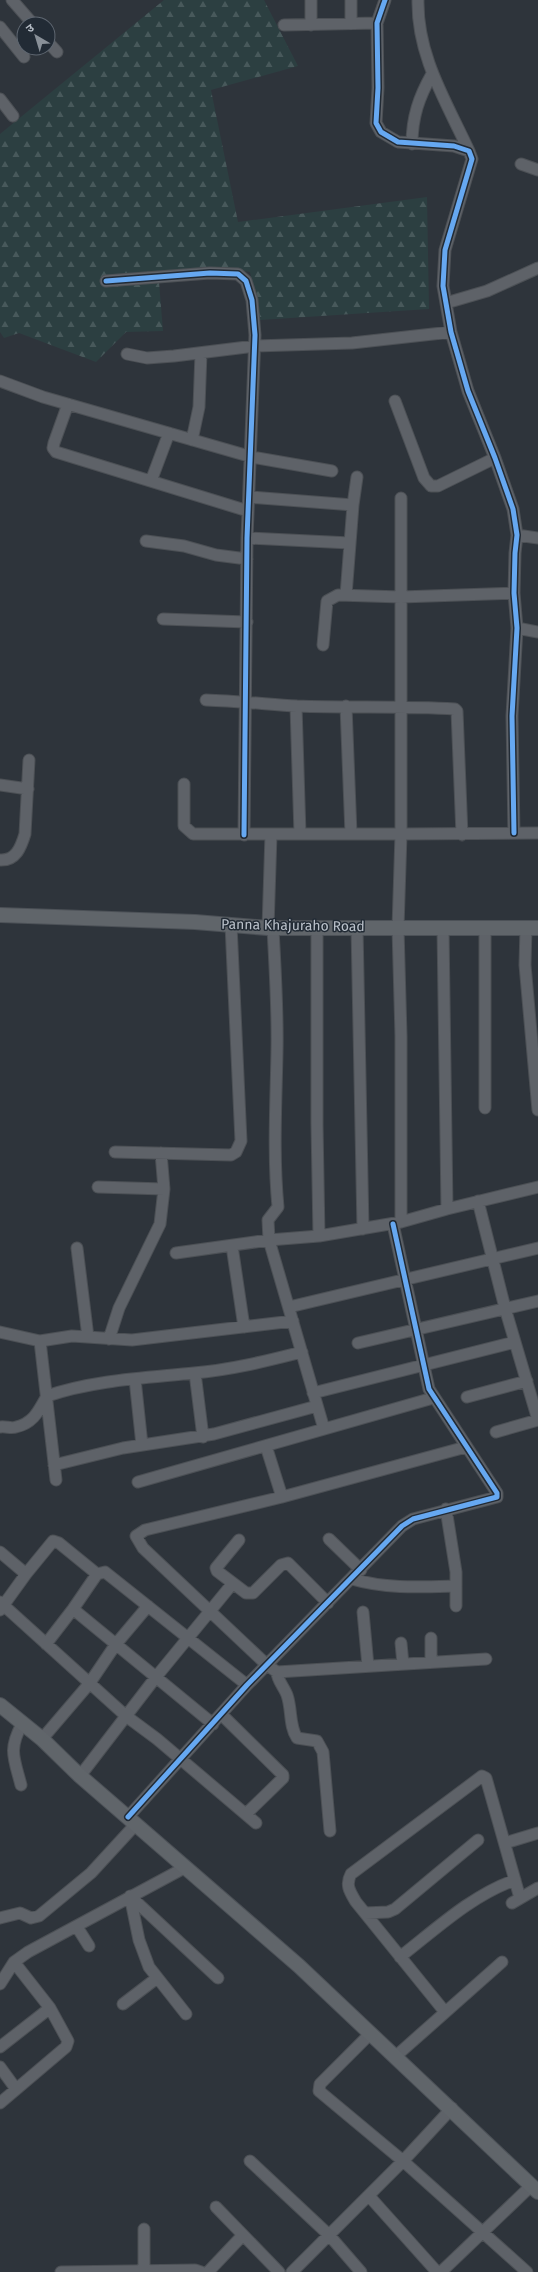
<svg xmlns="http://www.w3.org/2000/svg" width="538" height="2272" font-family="'Fira Sans','Noto Sans Devanagari',sans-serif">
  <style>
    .forest { fill: url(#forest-firs) }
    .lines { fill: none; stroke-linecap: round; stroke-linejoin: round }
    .minor-casing { stroke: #4c5055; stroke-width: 13 }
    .major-casing { stroke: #4c5157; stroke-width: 16 }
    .minor { stroke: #5e6268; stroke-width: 11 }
    .major { stroke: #60656a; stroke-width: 14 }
    .cycleway-casing { stroke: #222b35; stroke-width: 8 }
    .cycleway { stroke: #66a8f1; stroke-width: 5 }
    .labels { text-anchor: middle; stroke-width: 3; stroke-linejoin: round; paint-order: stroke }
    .street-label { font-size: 14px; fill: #bac1ca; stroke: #222b35 }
  </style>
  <defs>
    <pattern id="forest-firs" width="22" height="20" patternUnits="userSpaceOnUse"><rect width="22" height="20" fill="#2c3f41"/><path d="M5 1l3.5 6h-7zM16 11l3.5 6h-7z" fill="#48595b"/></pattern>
  </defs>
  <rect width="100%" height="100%" fill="#2e343b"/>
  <path class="forest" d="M164 0H264L298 66 211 90 238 222 427 197 429 309 260 320 250 272 233 269 102 277V285L159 282 163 331 126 332 96 362 19 333 4 338 0 332V134Z"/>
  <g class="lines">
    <g class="minor-casing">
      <path id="minor" d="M12 0 33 24
        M311 0V25
        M351 0V24
        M385 0 377 23 378 88 376 123 381 132 398 142 454 146 469 151 472 159 445 250 443 286 451 332 468 391 495 458 513 509 517 535 515 553 514 593 517 628 512 716 514 833
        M418 0C417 56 446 101 469 151
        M284 25 377 23
        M0 27 24 57
        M48 42 57 52
        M0 99 13 116
        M412 144C412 117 419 97 432 74
        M521 164 538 170
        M106 281 210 273 238 274 246 281 252 300 255 335 247 538 244 835
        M446 303 487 291 538 268
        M127 354 147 358 174 356 255 346 352 343 451 332
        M0 381 43 397 252 457 332 471
        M395 401 424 478 431 486H438L495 458
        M68 404 54 443 53 448 56 452 248 511
        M192 440 199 407 201 353
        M151 481 169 433
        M249 497 353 505
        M517 535 538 538
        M247 538 350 543
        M146 541 184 546 216 555 247 559
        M346 595 353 505 357 477
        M163 619 247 622
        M517 628 538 632
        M323 645 327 601 338 595 401 597 514 593
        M206 700C236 701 266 704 297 706 350 708 402 706 455 709L457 711 462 835
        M296 706 300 834
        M346 706 351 834
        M184 784V826L193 834H401V498
        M0 785 28 789
        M0 860C16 861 21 847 25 834L29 760
        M317 927V1124L319 1236
        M357 927 363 1229
        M526 927 525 965 538 1110
        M268 928 271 834
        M273 928C275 969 278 1011 277 1052 276 1104 273 1155 278 1207L268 1220 269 1240 324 1429
        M443 928 447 1209
        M485 1108V928
        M115 1152 231 1155 236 1152 241 1141 231 925
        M98 1187 164 1189
        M478 1201 505 1308 538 1420
        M401 1222V1036L398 928 401 834 538 833
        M232 1246 244 1327
        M77 1248 88 1337
        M176 1253 269 1240 319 1236 401 1222 447 1209 538 1187
        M289 1307 538 1248
        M0 1332 40 1341 56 1480
        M109 1339 119 1308 160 1224 164 1189 161 1153
        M40 1341 72 1336 132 1340 293 1321
        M358 1343 538 1301
        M195 1373 203 1437
        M135 1379 142 1445
        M313 1393 515 1342
        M467 1397 527 1381
        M0 1427C6 1426 11 1429 16 1427 34 1423 39 1410 47 1396 94 1380 145 1378 194 1373 231 1370 266 1361 302 1352
        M496 1432 538 1420
        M266 1446 282 1497
        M466 1447 282 1497 145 1530 136 1536 143 1548 267 1665 277 1672 486 1659
        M54 1465 123 1448 214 1434 317 1406
        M138 1482 433 1398
        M446 1509 456 1572V1606
        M329 1539 361 1570
        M239 1540 216 1568 217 1571 246 1593H253L281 1565 288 1563 328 1603
        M0 1552 26 1574
        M352 1579C386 1589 421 1587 456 1586
        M0 1602 126 1716 157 1739 256 1823
        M73 1609 213 1724
        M0 1610 26 1574 53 1541 59 1543 97 1574
        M363 1612 368 1666
        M401 1643 403 1664
        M46 1644 73 1609 97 1574 105 1572 247 1685
        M431 1662V1638
        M277 1672C277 1680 284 1687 287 1695 292 1709 289 1726 297 1738L317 1741 323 1752 330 1831
        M221 1714 283 1775V1778L246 1814
        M42 1739 89 1684 116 1644 148 1606
        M80 1776 156 1677 233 1583
        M21 1785C14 1758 8 1750 22 1724
        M128 1817 247 1685 402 1526 413 1519 497 1497V1493L429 1389 393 1224
        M505 1843 538 1833
        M512 1903 538 1888
        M365 1913 388 1912 395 1909 478 1840
        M0 1918 20 1913 31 1918 39 1916 91 1873 136 1824
        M77 1927 89 1946
        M400 1957C436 1929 472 1895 515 1880
        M0 1984 14 1962 28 1952 186 1867
        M123 2004 157 1978
        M445 2012 356 1902C350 1892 345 1885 351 1874L482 1776 486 1778 520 1898
        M186 2014 149 1967 139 1940 130 1896 218 1978
        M371 2033 320 2084 319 2091 403 2161 527 2272
        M0 2047 50 2008
        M396 2056 502 1962
        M0 2067 16 2089
        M0 2103 66 2047 68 2041 50 2008 14 1962
        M250 2161 329 2235 361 2272
        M369 2196 437 2272
        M216 2207 279 2272
        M61 2272 195 2270 201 2272
        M144 2272V2229
        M208 2272 243 2235
        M292 2272 403 2161 452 2108
        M441 2272 532 2185"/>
    </g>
    <g class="major-casing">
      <path id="major" d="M0 915 195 922 268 928H538
        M0 1705 42 1739 80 1776 299 1966 538 2192"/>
    </g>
    <use href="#minor" class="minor"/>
    <use href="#major" class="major"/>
    <g class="cycleway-casing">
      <path id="cycleway" d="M385 0 377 23 378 88 376 123 381 132 398 142 454 146 469 151 472 159 445 250 443 286 451 332 468 391 495 458 513 509 517 535 515 553 514 593 517 628 512 716 514 833
        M106 281 210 273 238 274 246 281 252 300 255 335 247 538 244 835
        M128 1817 247 1685 402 1526 413 1519 497 1497V1493L429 1389 393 1224"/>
    </g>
    <use href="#cycleway" class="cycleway"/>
  </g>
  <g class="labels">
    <g class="street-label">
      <text transform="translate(293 925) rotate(1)" y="5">Panna Khajuraho Road</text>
    </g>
  </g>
  <g transform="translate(36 36) rotate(322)"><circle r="19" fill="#222b35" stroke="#5f6771"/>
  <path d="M0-3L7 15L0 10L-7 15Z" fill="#899098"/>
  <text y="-6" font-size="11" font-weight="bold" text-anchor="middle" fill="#bac1ca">उ</text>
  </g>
</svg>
